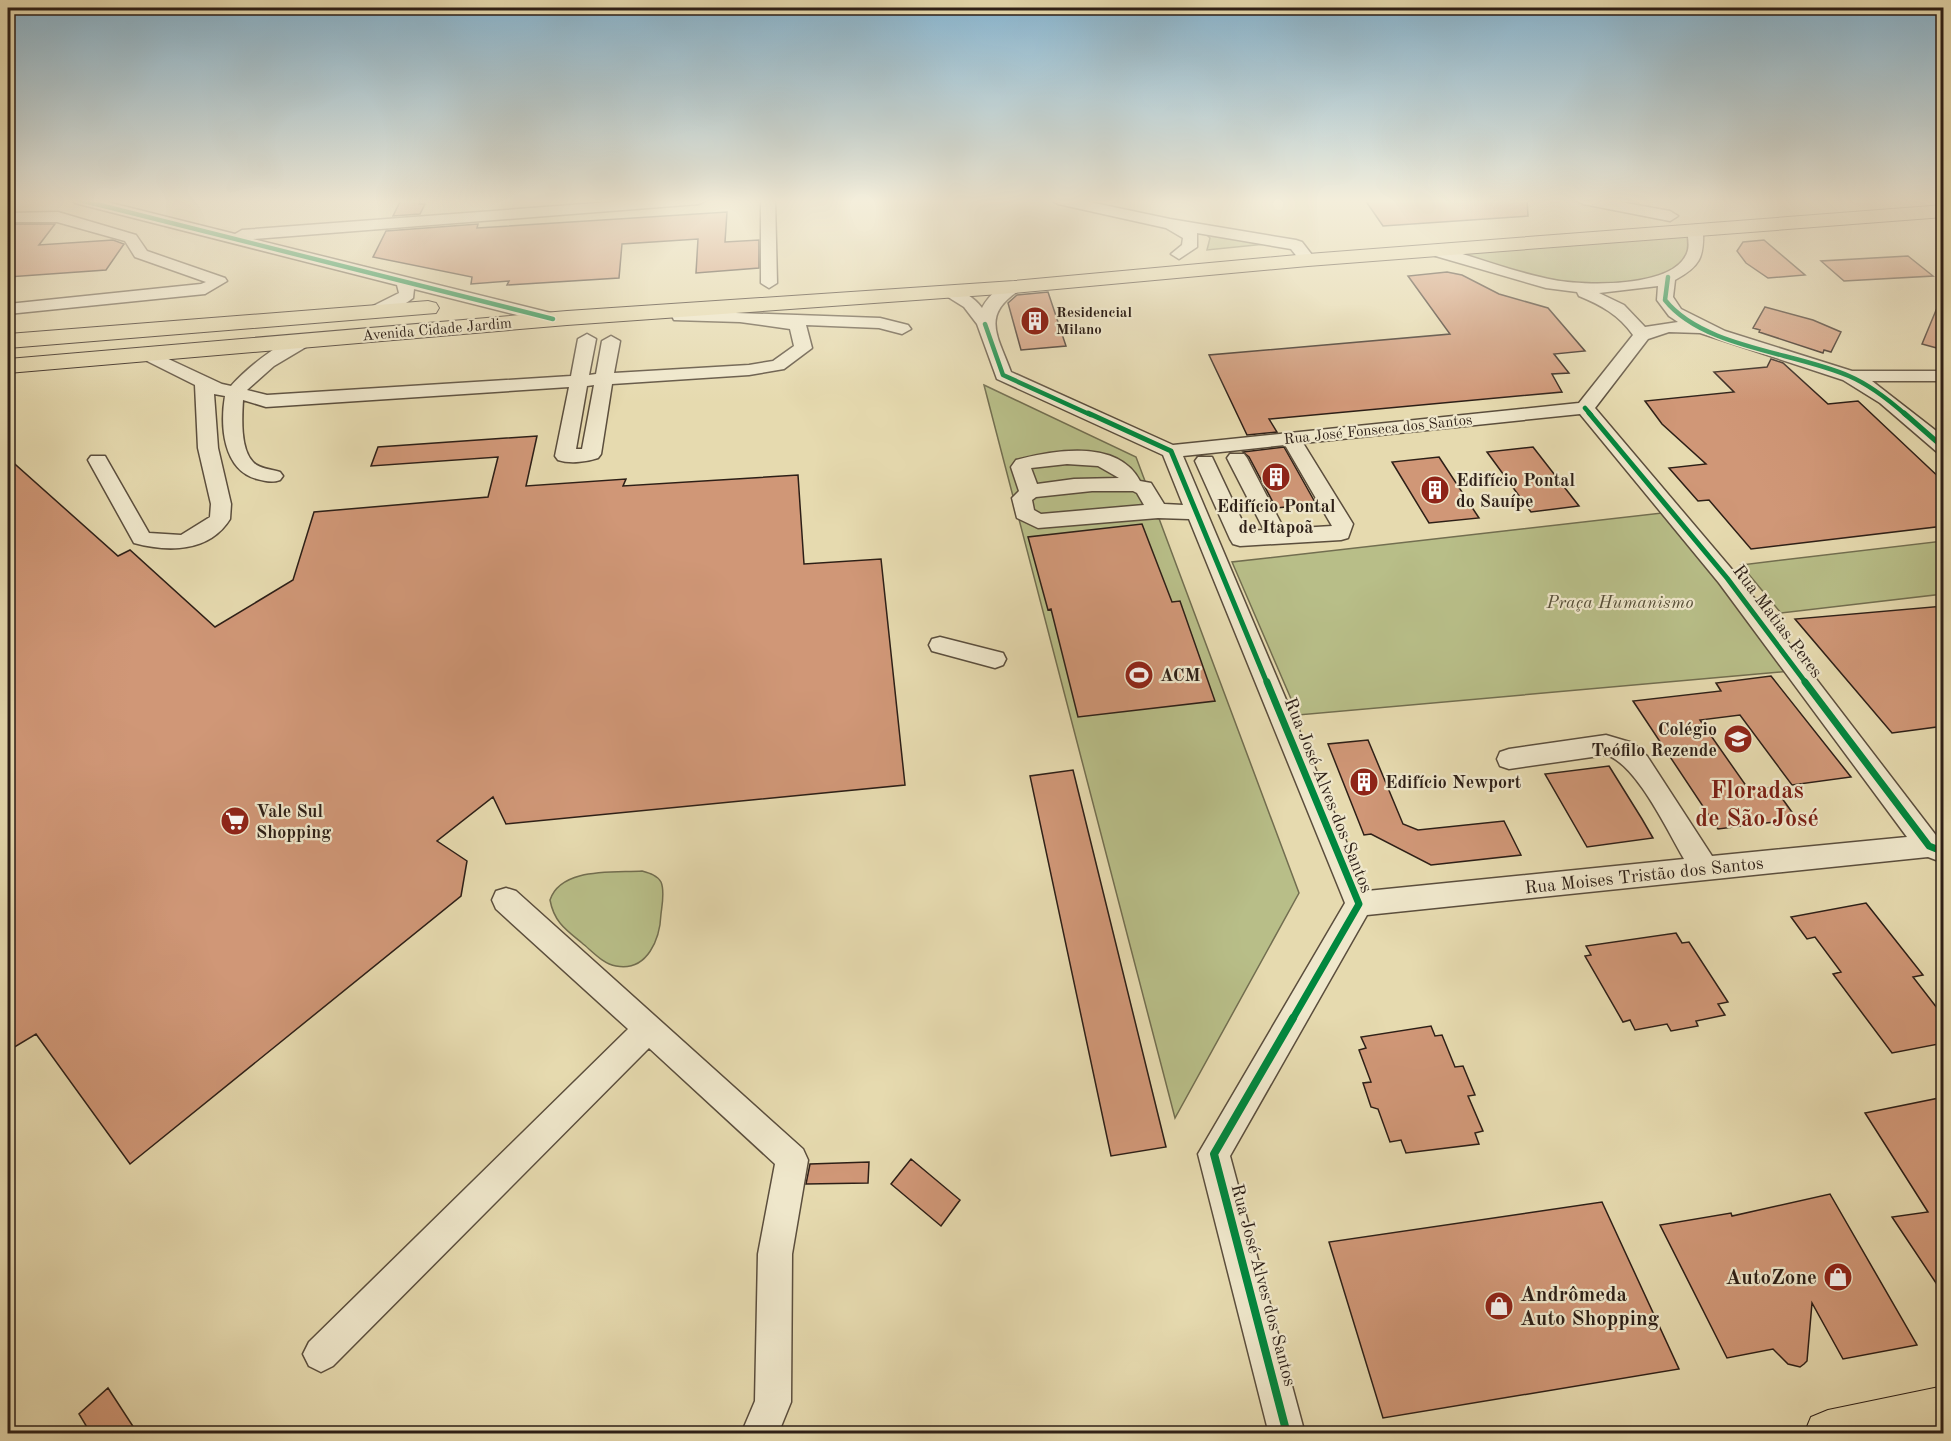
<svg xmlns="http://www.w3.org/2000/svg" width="1951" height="1441" font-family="'Old Standard TT',serif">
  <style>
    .green { fill: #b8be88; stroke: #726e50; stroke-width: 1.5 }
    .building { fill: #d09777; stroke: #2d1f17; stroke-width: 1.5 }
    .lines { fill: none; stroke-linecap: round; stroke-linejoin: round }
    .minor-casing { stroke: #5b4e3d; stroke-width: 3 }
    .major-casing { stroke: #2d1f17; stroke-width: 2 }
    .minor { fill: #efe7cb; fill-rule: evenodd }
    .major { fill: #e6daaf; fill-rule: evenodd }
    .cycleway-far3-casing { stroke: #efe7cb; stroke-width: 7 }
    .cycleway-far2-casing { stroke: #efe7cb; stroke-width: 8 }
    .cycleway-far1-casing { stroke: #efe7cb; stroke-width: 10 }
    .cycleway-casing { stroke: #efe7cb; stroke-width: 12 }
    .cycleway-far3 { stroke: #00873e; stroke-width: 4.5 }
    .cycleway-far2 { stroke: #00873e; stroke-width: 5 }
    .cycleway-far1 { stroke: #00873e; stroke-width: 7 }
    .cycleway { stroke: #00873e; stroke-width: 8 }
    .labels { text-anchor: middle; stroke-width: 4.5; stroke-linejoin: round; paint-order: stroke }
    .far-poi-label { font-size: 15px; font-weight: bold; fill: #2d1f17; stroke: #efe7cb; text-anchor: start }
    .far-street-label { font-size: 15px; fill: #2d1f17; stroke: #efe7cb }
    .poi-label { font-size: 18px; font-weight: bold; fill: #2d1f17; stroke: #efe7cb; text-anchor: start }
    .park-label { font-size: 18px; font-style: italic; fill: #574f39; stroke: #efe7cb }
    .street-label { font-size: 18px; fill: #2d1f17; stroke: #efe7cb }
    .near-poi-label { font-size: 21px; font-weight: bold; fill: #2d1f17; stroke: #efe7cb; text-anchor: end }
    .district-label { font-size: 24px; font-weight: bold; fill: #7a1f14; stroke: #efe7cb }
  </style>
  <rect width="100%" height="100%" fill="#e6daaf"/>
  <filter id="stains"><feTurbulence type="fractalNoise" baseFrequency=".00333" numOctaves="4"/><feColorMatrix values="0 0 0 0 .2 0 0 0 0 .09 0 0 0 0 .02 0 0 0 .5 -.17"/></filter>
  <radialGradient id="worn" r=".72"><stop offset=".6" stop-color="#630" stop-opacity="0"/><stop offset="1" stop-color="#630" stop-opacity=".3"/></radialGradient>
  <path class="green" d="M1695 230 1698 242 1668 277 1571 288 1438 252Z
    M1206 234 1266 244 1207 250 1210 238Z
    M984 385 1136 457 1299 893 1175 1118Z
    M1662 513 1791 671 1298 715 1232 562Z
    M1943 541V594L1781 613 1741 565Z
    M642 871C649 873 657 875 661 882 665 891 662 905 661 914 660 938 648 972 616 966 603 964 592 951 582 943 566 930 554 922 550 900 561 867 614 873 642 871Z"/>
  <path class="building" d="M401 200H421L419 204H425L420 214 393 216Z
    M1365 200H1527L1528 216 1383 226Z
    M727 212 725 242 759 240V268L696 273 698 239 622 244 619 278 507 285 509 281 471 284 472 277 373 257 386 231 478 224 477 228Z
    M8 224H55L39 245 113 240 124 244 106 270 8 277Z
    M1764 240 1805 275 1768 278 1746 263 1737 251 1743 242Z
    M1908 256 1933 276 1844 281 1821 261Z
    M1447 272 1462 275 1499 294 1548 308 1585 351 1554 354 1569 373 1552 374 1562 392 1269 419 1277 432 1247 435 1209 355 1450 334 1408 276Z
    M1944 291V350L1922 344Z
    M1048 292 1066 346 1021 350 1008 303 1017 295Z
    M1765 307 1813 320 1841 332 1831 352 1824 350 1823 353 1759 332 1760 330 1753 328Z
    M1771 359 1783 363 1828 404 1858 401 1944 482V526L1751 549 1709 500 1698 501 1669 468 1706 464 1662 424 1645 401 1734 392 1714 372 1767 367Z
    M537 436 526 486 626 479 623 486 798 475 804 564 881 559 905 785 506 824 493 797 437 841 467 861 461 896 130 1164 36 1034 8 1051V458L118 556 130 550 215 627 293 580 314 512 488 497 498 457 371 466 378 447Z
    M1284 447 1316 504 1276 508 1249 457 1243 452Z
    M1533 447 1579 506 1531 512 1487 452Z
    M1439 457 1479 518 1429 523 1392 462Z
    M1142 524 1172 602 1180 601 1215 701 1078 717 1051 609 1048 610 1028 537Z
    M1944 606V726L1892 733 1795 619Z
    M1771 676 1851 777 1792 785 1740 715 1700 720 1749 790 1774 787 1794 815 1779 817 1782 821 1718 829 1633 701 1721 691 1716 683Z
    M1368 740 1403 824 1418 830 1504 821 1521 855 1431 865 1371 834 1364 835 1328 744Z
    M1609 766 1642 819 1653 838 1587 847 1545 774Z
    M1073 770 1166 1147 1111 1156 1030 776Z
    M1866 903 1923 975 1913 977 1944 1017V1043L1892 1053 1833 974 1841 972 1815 937 1807 939 1791 917Z
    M1676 933 1682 943 1689 942 1728 1002 1718 1004 1725 1015 1696 1021 1698 1026 1671 1031 1667 1024 1635 1030 1630 1020 1623 1022 1585 956 1591 955 1586 946Z
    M1431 1026 1435 1036 1442 1035 1455 1067 1463 1066 1475 1095 1468 1096 1483 1131 1475 1133 1479 1144 1406 1153 1401 1140 1390 1142 1378 1109 1371 1107 1363 1083 1371 1082 1359 1050 1366 1048 1361 1037Z
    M1944 1097V1295L1892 1217 1928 1212 1865 1113Z
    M911 1159 960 1200 941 1226 891 1184Z
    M869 1162 868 1183 806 1184 810 1164Z
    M1830 1194 1917 1345 1843 1359 1812 1303 1807 1361 1804 1364 1800 1367 1788 1364 1773 1349 1727 1358 1660 1225 1731 1213 1732 1216Z
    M1602 1202 1679 1369 1383 1418 1329 1242Z
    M108 1388 138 1434H91L79 1414Z"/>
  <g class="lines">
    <g class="minor-casing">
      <path id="minor" d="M73 200H99L235 234 242 230 637 200H706L699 204 253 239 559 315 561 319 553 324 414 289 413 298C401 307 382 320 367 317L365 313 367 309 399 293 397 285 75 203Z
        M761 200H775L777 283 769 288 761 283Z
        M1051 200H1080L1170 219 1296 240 1302 242 1316 260 1308 265 1302 263 1291 249 1197 233V247L1179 259 1171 254 1182 245 1183 238 1166 228 1058 204Z
        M1576 200H1609L1670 211 1678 216 1670 221 1583 204Z
        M58 212 136 235 147 251 225 278 227 281 205 294 8 314V304L201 284 206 282 135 257 125 241 57 222H8V213Z
        M1695 225 1703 230C1704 258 1700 266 1675 280L1673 297 1681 309 1725 331 1852 371H1944V381H1872L1944 437V454L1937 452 1880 403 1843 380 1700 333 1669 332 1648 339 1595 408 1735 573 1938 838 1944 840V863L1928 857 1367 915 1230 1156 1305 1434H1269L1198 1154 1345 903 1189 519 1158 518 1038 528 1017 518 1012 498 1019 491 1011 467 1016 460C1054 450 1118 439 1140 481L1151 483 1164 504 1183 505 1163 455 997 379 977 324 964 307 940 292 948 287C961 290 974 297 982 308 989 295 1004 280 1020 284L1022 287 1020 290C980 315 998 336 1011 372L1173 445 1579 403 1633 335C1619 315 1601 305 1579 296L1577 292 1546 288 1432 255 1430 252 1438 247C1477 257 1515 273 1554 280 1585 286 1674 288 1687 253 1690 247 1688 237 1687 230ZM1658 286 1657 300 1669 316 1678 322 1645 327 1624 305 1599 293ZM1580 414 1719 583 1907 837 1712 856 1647 756 1633 743 1606 735 1509 749 1500 752 1497 759 1500 766 1509 769 1606 755C1636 763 1668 832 1684 859L1367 891 1183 456 1285 445 1332 526 1284 529 1247 458 1244 454H1230L1227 458 1264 530 1247 531 1212 457H1198L1195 461 1230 539 1233 544 1240 546 1341 540 1348 538 1353 524 1303 443ZM1067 464 1098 466 1119 478 1074 479 1037 484 1031 468ZM1092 491H1133L1137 493 1144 505 1041 514 1034 510 1032 500 1036 497Z
        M680 311 880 318 908 325 911 329 902 334 879 328 806 325 812 348 784 369 778 370 749 375 612 384 601 454 598 458C586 462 570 464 558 460L555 456 569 387 266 407 243 400C242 417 240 449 253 462 259 469 271 469 280 472L283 476 280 480C272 483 265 481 257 479 223 470 220 426 225 396L214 394 218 448 231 504 230 519C209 553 167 552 134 543L88 460 91 456H105L149 533 181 535 210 517 211 504 198 448 195 385 141 358 138 354 141 350 147 349 222 384 231 386C245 370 290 331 311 336L314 340 311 344 274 366 247 390 267 395 571 376 578 339 587 334 596 339 589 375 596 374 602 341 611 336 620 341 614 373 749 365 773 361 794 346 790 329 740 322 674 320 672 316 674 312ZM594 385 582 449H576L587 386Z
        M940 637 1003 653 1006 659 1003 665 995 668 932 651 929 645 932 639Z
        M506 888 516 891 803 1149 808 1160 792 1254 791 1402 778 1434H741L755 1401 758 1254 775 1164 649 1048 333 1366 321 1372 309 1366 303 1354 309 1342 628 1029 496 909 492 900 496 891Z"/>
    </g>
    <g class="major-casing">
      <path id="major" d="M1944 205V217L1308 266 1014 293 567 325 8 373V359L567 311 1014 281 1308 254Z
        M428 301 436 303 439 308 436 313 8 348V334Z
        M1944 1386V1434H1804L1811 1417 1828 1410Z"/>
    </g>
    <use href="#minor" class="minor"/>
    <use href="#major" class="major"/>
    <g class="cycleway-far3-casing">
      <path id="cycleway-far3" d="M80 200 553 319
        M1668 277 1665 300C1703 348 1795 352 1849 376 1870 385 1889 400 1906 415
        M985 324 1003 375 1091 415
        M1585 408 1591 415"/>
    </g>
    <g class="cycleway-far2-casing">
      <path id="cycleway-far2" d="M1088 413 1171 451 1267 683
        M1589 413 1727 578 1806 683
        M1904 413 1944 448"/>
    </g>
    <g class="cycleway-far1-casing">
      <path id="cycleway-far1" d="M1267 682 1359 904 1292 1020
        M1805 682 1929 846 1944 852"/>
    </g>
    <g class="cycleway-casing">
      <path id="cycleway" d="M1287 1434 1214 1154 1293 1018"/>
    </g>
    <use href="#cycleway-far3" class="cycleway-far3"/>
    <use href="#cycleway-far2" class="cycleway-far2"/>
    <use href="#cycleway-far1" class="cycleway-far1"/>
    <use href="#cycleway" class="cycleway"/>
  </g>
  <linearGradient id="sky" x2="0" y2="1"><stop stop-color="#87b6d2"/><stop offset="0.5" stop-color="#f4eedb"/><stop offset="1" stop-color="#f4eedb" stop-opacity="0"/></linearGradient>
  <rect width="1951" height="402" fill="url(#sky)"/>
  <defs>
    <g id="building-disc" transform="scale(1.5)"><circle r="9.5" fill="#8f2418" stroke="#efe7cb"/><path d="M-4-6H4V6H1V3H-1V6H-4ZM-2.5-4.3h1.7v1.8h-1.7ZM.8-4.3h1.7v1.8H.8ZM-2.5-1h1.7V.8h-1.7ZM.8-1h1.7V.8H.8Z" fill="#fff"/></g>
    <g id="stadium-disc" transform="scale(1.5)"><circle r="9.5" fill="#8f2418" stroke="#efe7cb"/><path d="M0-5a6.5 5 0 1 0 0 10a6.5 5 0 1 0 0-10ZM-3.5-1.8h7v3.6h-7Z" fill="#fff"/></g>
    <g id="school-disc" transform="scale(1.5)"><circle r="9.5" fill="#8f2418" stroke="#efe7cb"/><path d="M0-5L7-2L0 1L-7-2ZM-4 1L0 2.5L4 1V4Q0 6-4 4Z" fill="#fff"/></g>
    <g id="supermarket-disc" transform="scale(1.5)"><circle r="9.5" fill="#8f2418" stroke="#efe7cb"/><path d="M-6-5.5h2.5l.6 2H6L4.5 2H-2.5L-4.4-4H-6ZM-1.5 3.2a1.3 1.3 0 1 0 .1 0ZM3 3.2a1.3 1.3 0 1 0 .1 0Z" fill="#fff"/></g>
    <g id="shop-disc" transform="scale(1.5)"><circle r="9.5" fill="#8f2418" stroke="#efe7cb"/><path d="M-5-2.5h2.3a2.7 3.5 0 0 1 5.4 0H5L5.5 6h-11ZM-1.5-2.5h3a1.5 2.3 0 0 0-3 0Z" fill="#fff"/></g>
  </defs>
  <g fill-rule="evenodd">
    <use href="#building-disc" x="1035" y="321"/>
    <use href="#building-disc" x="1276" y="477"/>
    <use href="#building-disc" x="1435" y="490"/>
    <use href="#stadium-disc" x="1139" y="675"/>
    <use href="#school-disc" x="1738" y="739"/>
    <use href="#building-disc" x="1364" y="782"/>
    <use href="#supermarket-disc" x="235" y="821"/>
    <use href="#shop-disc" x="1838" y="1277"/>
    <use href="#shop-disc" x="1499" y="1306"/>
  </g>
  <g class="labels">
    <g class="far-poi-label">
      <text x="1056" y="317">Residencial<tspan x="1056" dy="17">Milano</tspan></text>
    </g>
    <g class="far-street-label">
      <text transform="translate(437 329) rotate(-5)" y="5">Avenida Cidade Jardim</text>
      <text transform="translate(1378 429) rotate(-6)" y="5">Rua José Fonseca dos Santos</text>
    </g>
    <g class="poi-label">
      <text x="1456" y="486">Edifício Pontal<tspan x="1456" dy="21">do Sauípe</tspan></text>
      <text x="1276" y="512" text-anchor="middle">Edifício Pontal<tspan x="1276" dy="21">de Itapoã</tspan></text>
      <text x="1160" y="681">ACM</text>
      <text x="1717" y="735" text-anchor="end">Colégio<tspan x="1717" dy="21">Teófilo Rezende</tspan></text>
      <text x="1385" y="788">Edifício Newport</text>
      <text x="256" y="817">Vale Sul<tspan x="256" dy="21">Shopping</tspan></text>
    </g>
    <g class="park-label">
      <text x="1620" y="608">Praça Humanismo</text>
    </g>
    <g class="street-label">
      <text transform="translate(1778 621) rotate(53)" y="6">Rua Matias Peres</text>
      <text transform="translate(1329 795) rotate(68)" y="6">Rua José Alves dos Santos</text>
      <text transform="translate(1644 875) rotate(-6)" y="6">Rua Moises Tristão dos Santos</text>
      <text transform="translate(1264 1285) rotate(75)" y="6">Rua José Alves dos Santos</text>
    </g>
    <g class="near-poi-label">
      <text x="1817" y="1284">AutoZone</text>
      <text x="1520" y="1301" text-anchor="start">Andrômeda<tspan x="1520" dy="24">Auto Shopping</tspan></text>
    </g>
    <g class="district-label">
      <text x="1757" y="798">Floradas<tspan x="1757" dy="28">de São José</tspan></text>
    </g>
  </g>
  <rect width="1951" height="1441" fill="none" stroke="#e6daaf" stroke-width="30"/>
  <rect x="9" y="9" width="1933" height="1423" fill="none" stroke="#2d1f17" stroke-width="3"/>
  <rect x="15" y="15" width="1921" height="1411" fill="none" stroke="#2d1f17" stroke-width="1.5"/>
  <rect width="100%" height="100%" filter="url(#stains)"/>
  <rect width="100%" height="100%" fill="url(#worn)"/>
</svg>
